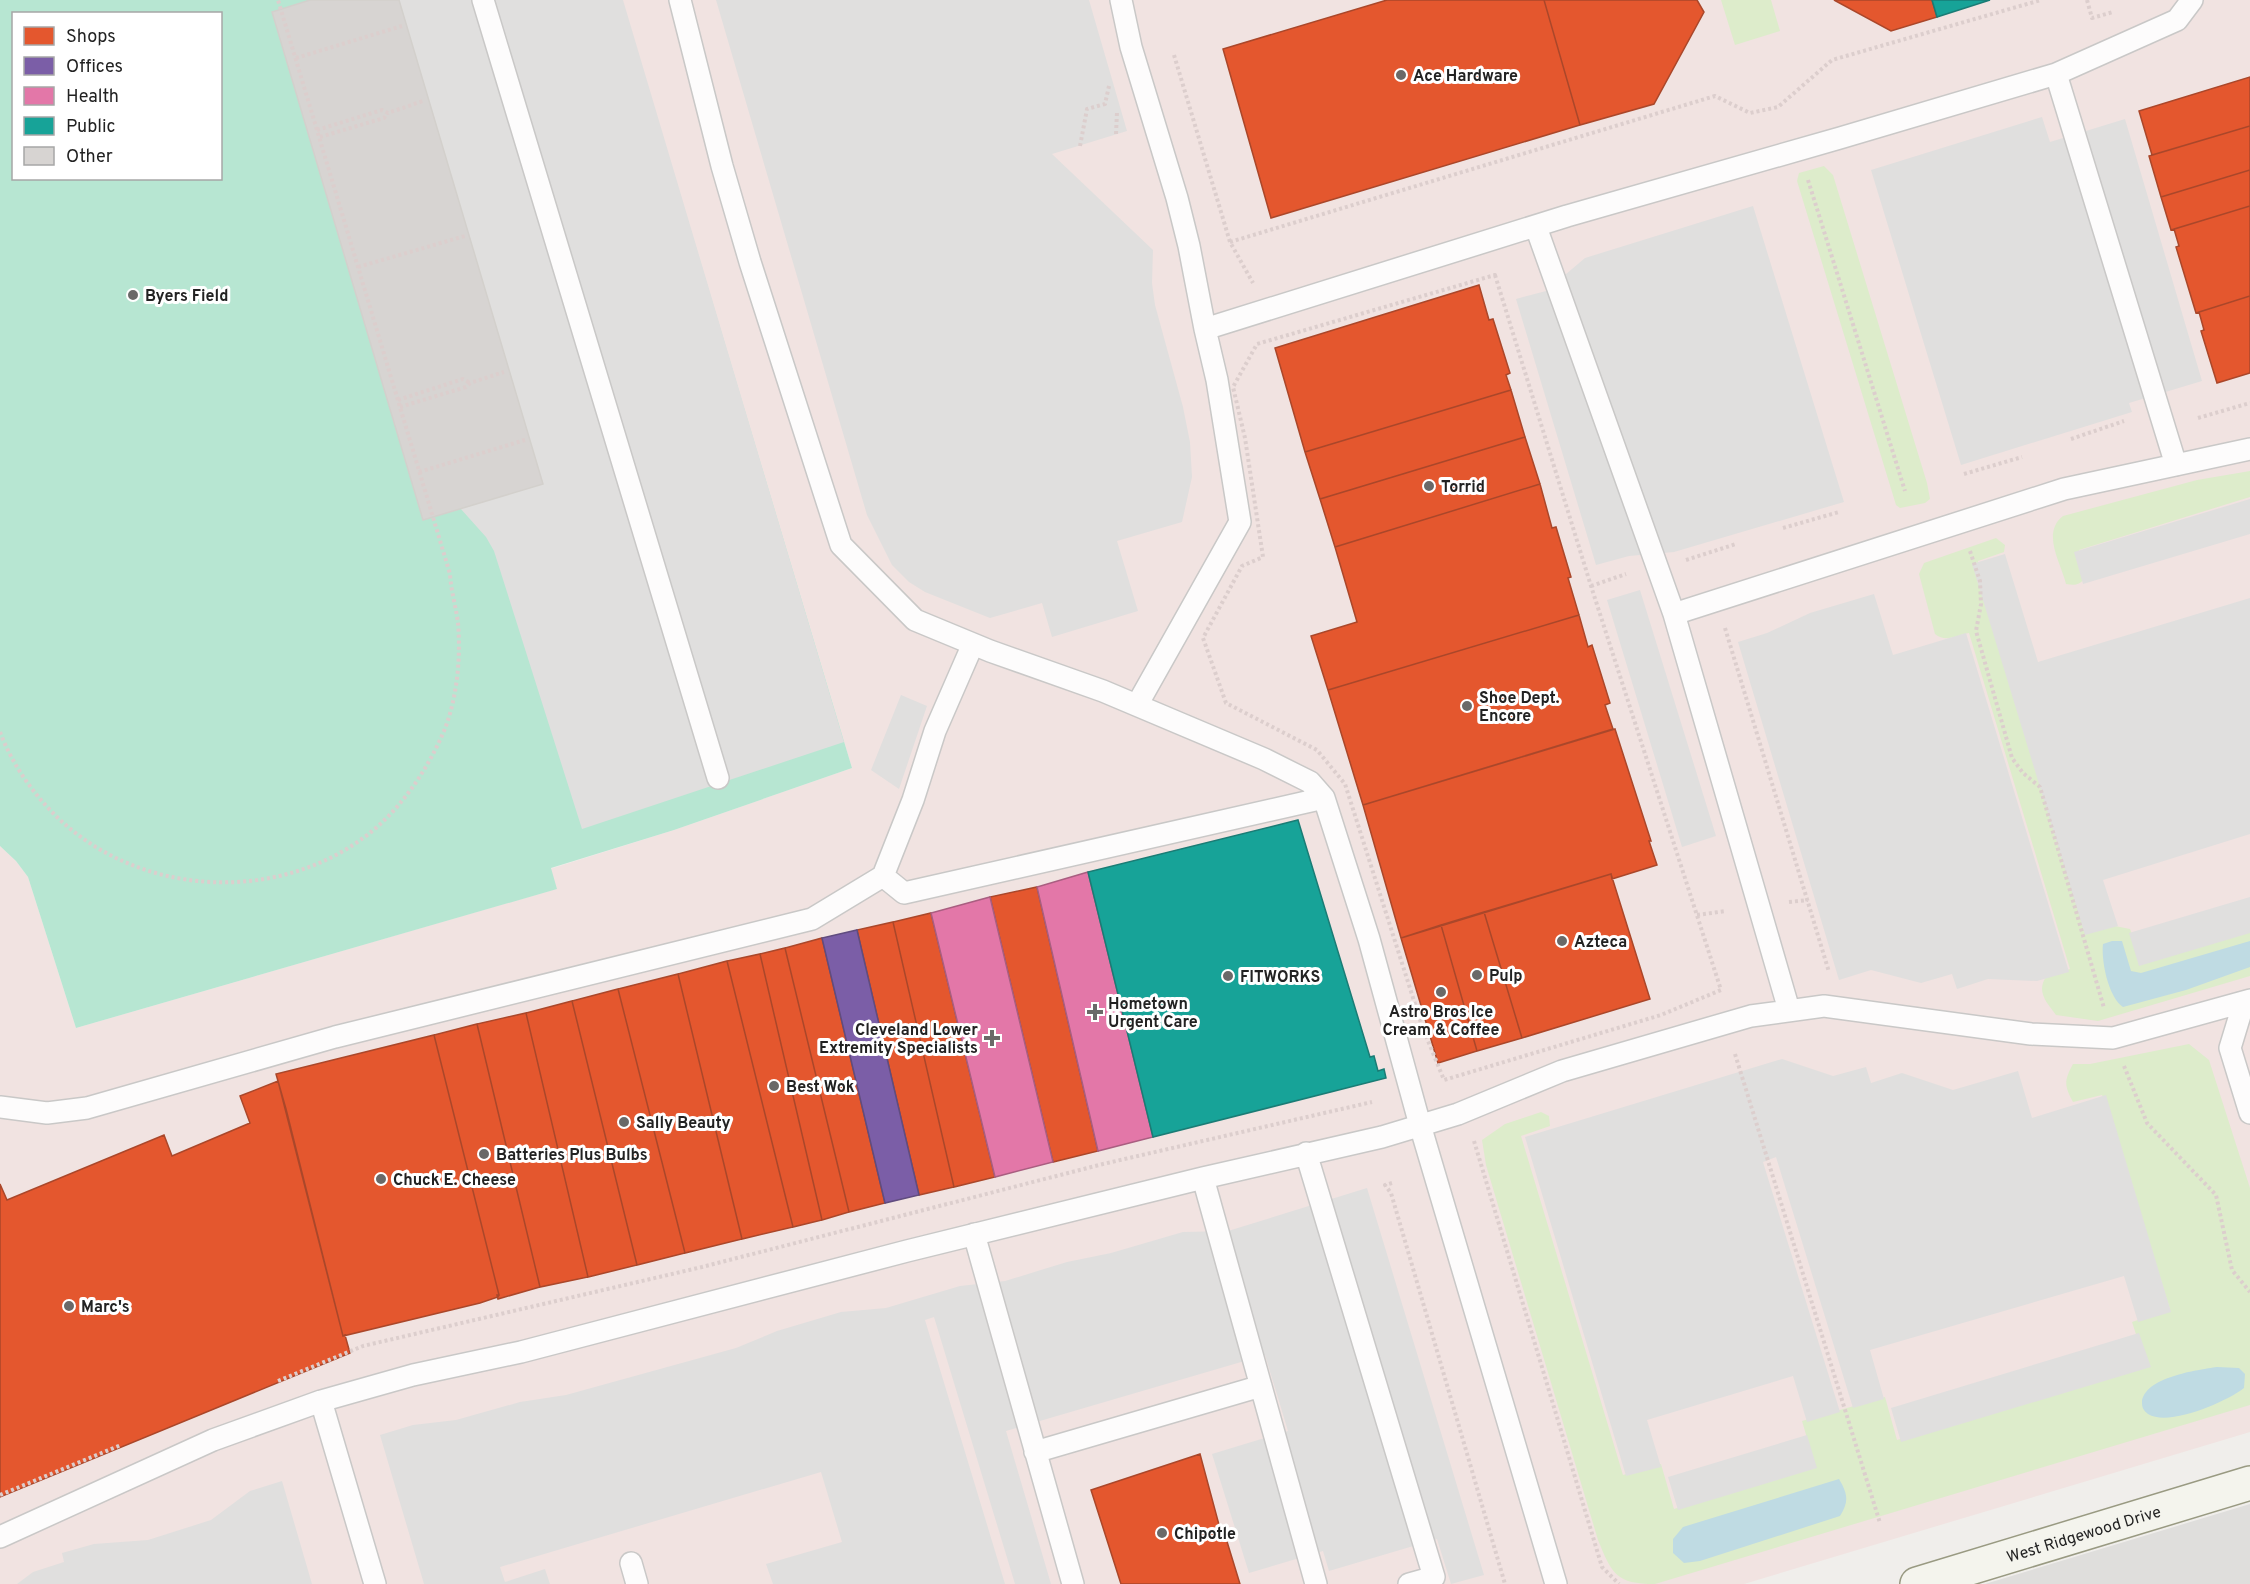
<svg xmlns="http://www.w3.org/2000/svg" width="2250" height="1584" font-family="Overpass,sans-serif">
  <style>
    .residential { fill: #dfdedc }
    .commercial { fill: #f1e3e1 }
    .grass { fill: #ddeccb }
    .pitch { fill: #b7e6d2; fill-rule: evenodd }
    .parking { fill: #e0dfde }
    .water { fill: #bfdbe3 }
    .shops { fill: #e4572e; stroke: #aa472a; stroke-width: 1.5 }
    .offices { fill: #7b5ea7; stroke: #604c7f; stroke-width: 1.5 }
    .health { fill: #e377a8; stroke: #a95e80; stroke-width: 1.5 }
    .public { fill: #17a398; stroke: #1a7c75; stroke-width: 1.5 }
    .building { fill: #d7d4d2; stroke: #d3d0cc; stroke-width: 1.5 }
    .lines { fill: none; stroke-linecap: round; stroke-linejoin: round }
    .lane-casing { stroke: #c9c8c7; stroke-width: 24 }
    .secondary-casing { stroke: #999a82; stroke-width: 36 }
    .path { stroke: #dccecd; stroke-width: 4; stroke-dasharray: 3 3; stroke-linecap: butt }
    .lane { stroke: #fdfcfc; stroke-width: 21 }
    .secondary { stroke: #f4f4ed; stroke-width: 33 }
    .poi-dot { fill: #6a6968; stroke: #fff; stroke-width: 2 }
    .labels { text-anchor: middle; stroke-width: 6; stroke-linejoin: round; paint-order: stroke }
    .poi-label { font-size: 16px; font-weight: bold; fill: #222; stroke: #fff; text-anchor: start }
    .street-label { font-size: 16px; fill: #222; stroke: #fff }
  </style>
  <rect width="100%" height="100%" fill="#f0eeeb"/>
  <path class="residential" d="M2250 1504V1584H1985Z"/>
  <path class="commercial" d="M622 0H2250V1432L1744 1584H0V846L16 861 28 877 76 1028 556 889 550 869 674 830 852 768Z"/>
  <path class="grass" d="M1721 0H1771L1780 31 1735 45Z
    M1824 166 1833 175 1927 483 1930 499 1925 503 1900 508 1896 505 1797 181 1799 173Z
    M2250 471V497L2079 550 2084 579C2079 586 2073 585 2066 584 2061 563 2041 533 2063 516L2197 480Z
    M1996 538 2005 545 2004 552 1978 561 2040 772 2115 926 2130 929 2135 942 2250 932V976L2098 1021 2056 1015C2047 1003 2036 992 2046 977L2070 969 1969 633C1957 635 1946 643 1935 634L1919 574 1924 563Z
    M2189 1044 2209 1060 2250 1188V1405L1655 1584C1616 1584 1612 1574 1598 1540L1486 1165 1482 1140 1505 1124 1541 1112 1549 1116 1550 1126 1521 1136 1623 1475 1661 1464 1674 1509 1815 1465 1802 1421 1885 1397 1897 1440 2146 1365 2132 1322 2170 1309 2102 1095 2073 1102C2064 1085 2064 1081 2073 1064H2090Z"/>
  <path class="pitch" d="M0 0H622L852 768 674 830 551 868 557 889 76 1028 28 877 16 861 0 846ZM14 14H220V178H14Z"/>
  <path class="parking" d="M399 0H623L844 742 582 829 494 551 486 537 460 508 543 484Z
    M716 0H1089L1127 131 1052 154 1153 250 1152 283 1155 305 1183 407 1190 442 1192 477 1182 522 1117 541 1138 611 1052 637 1042 603 990 618 925 592 909 582 892 565 867 515Z
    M2042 117 2050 142 2125 119 2202 381 2129 403 2132 412 1961 465 1871 170Z
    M1753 206 1844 502 1674 552 1629 556 1596 565 1516 299 1546 291 1585 258Z
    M2250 499V534L2083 584 2074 552Z
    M2005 554 2038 662 2250 598V834L2103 880 2118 926 2085 935 1972 564Z
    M1640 590 1716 836 1682 847 1607 600Z
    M1874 594 1893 655 1966 633 2069 972 2037 981 1988 979 1957 989 1952 974 1921 983 1871 970 1839 980 1738 642 1767 633 1810 613Z
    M901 695 927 706 899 789 871 770Z
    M2250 897V933L2139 966 2129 933Z
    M1782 1059 1833 1076 1866 1067 1871 1083 1902 1073 1953 1090 2018 1071 2032 1118 2106 1095 2171 1312 2138 1322 2124 1276 1870 1350 1884 1399 1853 1408 1776 1157 1763 1162 1840 1412 1807 1422 1793 1376 1647 1420 1661 1467 1626 1476 1525 1137Z
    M1367 1188 1484 1575 1451 1584 1437 1539 1329 1571 1323 1551 1249 1573 1212 1454 1288 1431 1265 1355 1006 1431 1051 1584H1015L934 1317 925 1320 1005 1584H773L766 1564 842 1542 821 1472 500 1567 505 1582 545 1569 550 1584H424L380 1435 413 1425 456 1420 520 1402 566 1395 736 1348 777 1331 841 1312 886 1308 960 1286 1005 1281 1067 1262 1111 1253 1183 1232 1228 1231Z
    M2139 1333 2151 1367 1901 1442 1891 1408Z
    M1807 1435 1817 1468 1678 1510 1668 1477Z
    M282 1481 312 1584H17L33 1572 64 1562 62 1553 94 1544 148 1540 211 1520 250 1491Z"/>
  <path class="water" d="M2112 941H2122L2131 971 2141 973 2250 941V967L2186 990 2123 1007C2108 997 2101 960 2103 944Z
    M2217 1367 2239 1368 2245 1374 2244 1388C2226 1402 2169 1427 2148 1414 2144 1411 2142 1408 2142 1403 2143 1377 2198 1370 2217 1367Z
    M1839 1479C1848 1494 1849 1502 1840 1516L1700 1561 1684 1563 1673 1553V1539L1683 1527Z"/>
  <path class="shops" d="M1387 0H1544L1580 125 1271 218 1223 49Z
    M1544 0H1697L1704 12 1654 104 1580 125Z
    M1834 0H1932L1937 17 1891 31Z
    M2250 77V126L2152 155 2139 111Z
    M2250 126V170L2161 197 2149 156Z
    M2250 170V206L2171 230 2161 197Z
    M2250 206V296L2196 313 2176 247 2179 246 2174 229Z
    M1479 285 1489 320 1493 319 1510 373 1506 375 1511 390 1305 452 1275 348Z
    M2250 296V373L2217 383 2201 331 2204 330 2199 312Z
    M1511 390 1525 437 1320 499 1305 452Z
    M1525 437 1540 484 1335 547 1320 499Z
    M1540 484 1552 528 1556 527 1571 577 1568 578 1579 615 1328 690 1311 636 1357 622 1335 547Z
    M1579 615 1588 647 1592 645 1610 703 1605 705 1613 729 1363 805 1328 690Z
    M1615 729 1651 841H1649L1657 865 1612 879 1611 874 1401 938 1363 805Z
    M1611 874 1650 999 1522 1038 1484 912Z
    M1037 887 1098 1151 1053 1162 990 897Z
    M1484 912 1522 1038 1477 1051 1441 925Z
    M931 913 995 1177 954 1187 893 922Z
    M893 922 954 1187 919 1195 857 930Z
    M1441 925 1477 1051 1438 1063 1401 938Z
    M822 938 885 1203 849 1212 785 948Z
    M785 948 849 1212 822 1220 760 954Z
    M760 954 822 1220 793 1227 727 961Z
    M727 961 793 1227 742 1239 678 974Z
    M678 974 742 1239 685 1253 618 989Z
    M618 989 685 1253 637 1265 572 1001Z
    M572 1001 637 1265 588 1277 526 1013Z
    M526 1013 588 1277 540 1287 477 1024Z
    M477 1024 540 1287 498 1299 497 1295H499L434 1035Z
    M434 1035 499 1295 498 1297 480 1303 343 1336 286 1109 276 1074Z
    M278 1081 343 1336 345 1335 350 1353 0 1497V1184L7 1200 164 1135 172 1156 250 1123 240 1096Z
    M1200 1454 1222 1536 1225 1535 1240 1584H1121L1091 1490Z"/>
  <path class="offices" d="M857 930 919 1195 885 1203 822 938Z"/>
  <path class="health" d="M1088 872 1153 1137 1098 1151 1037 887Z
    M990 897 1053 1162 995 1177 931 913Z"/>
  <path class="public" d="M1932 0H1990L1937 17Z
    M1298 820 1370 1057 1374 1056 1378 1071 1384 1069 1386 1078 1153 1137 1088 872Z"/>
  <path class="building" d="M310 0H399L543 484 423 520 272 12Z"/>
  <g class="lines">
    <g class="lane-casing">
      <path id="lane" d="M483 0 718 778
        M680 0 722 166 750 262 841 545 915 620 990 651 1103 691 1264 759 1310 782 1324 798 1369 939 1420 1125 1556 1584
        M1121 0 1131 47 1177 198 1189 246 1205 329 1217 380 1240 522 1137 705
        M2056 74 2176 465
        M1536 227 1674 614
        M1205 329 1567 216 1840 138 2056 74 2177 20 2192 0
        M883 876 904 893 1324 798
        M2250 1005 2244 1002 2230 1048 2250 1113
        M1789 1010 1674 614 2064 489 2250 449
        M0 1107 47 1113 87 1108 335 1037 812 919 883 876 913 800 935 731 973 644
        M1306 1153 1434 1577 1409 1584
        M1203 1178 1316 1584
        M974 1234 1073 1584
        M321 1401 375 1584
        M1035 1452 1261 1386
        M0 1537 213 1440 321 1401 413 1375 521 1352 907 1251 1203 1178 1382 1137 1458 1114 1562 1071 1751 1016 1824 1006 2031 1034 2113 1038 2250 1000
        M631 1563 637 1584"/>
    </g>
    <g class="secondary-casing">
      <g id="secondary">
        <path id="s1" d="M1917 1584 2250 1483"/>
      </g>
    </g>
    <path class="path" d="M2087 0 2092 18 2113 12
      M1174 55 1230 242 1253 283
      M296 58 402 26
      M317 130 382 110 388 113 423 101
      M1116 134 1117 112
      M320 137 384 118 388 113
      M1080 146 1087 109 1105 104 1109 86
      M1808 180 1905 491
      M1230 242 1715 96 1750 113 1778 107 1832 60 2041 0
      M358 267 465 236
      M1495 275 1591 586 1721 990 1661 1015 1444 1080 1422 1026 1345 784 1317 750 1226 703 1203 638 1242 566 1263 557 1245 438 1233 387 1257 344Z
      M398 400 463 379 470 383
      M400 407 466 387 470 383 504 372
      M2198 418 2250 403
      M2071 439 2124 421
      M419 472 525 440
      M1964 474 2022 457
      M1783 528 1839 512
      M1970 551 1980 581 1981 604 1976 631 2012 758 2023 773 2040 787 2104 1008
      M1686 560 1736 544
      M1591 586 1626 574
      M1725 628 1829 972
      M0 732C12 764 33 794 58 818 138 894 268 904 359 841 397 815 426 773 444 731 457 699 461 658 458 623 456 607 451 591 450 574L278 0
      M1789 902 1808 900
      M1697 915 1726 911
      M1735 1054 1880 1523
      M2124 1066 2147 1123 2216 1195 2232 1270 2250 1292
      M1474 1141 1602 1567 1619 1584
      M1392 1183 1385 1185 1391 1193 1505 1584
      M278 1381 363 1346 702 1267 1103 1164 1372 1102
      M0 1495 121 1445"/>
    <use href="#lane" class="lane"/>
    <use href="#secondary" class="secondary"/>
  </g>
  <g class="poi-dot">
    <circle cx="1401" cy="75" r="6"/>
    <circle cx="133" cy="295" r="6"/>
    <circle cx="1429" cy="486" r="6"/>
    <circle cx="1467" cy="706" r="6"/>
    <circle cx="1562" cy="941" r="6"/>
    <circle cx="1477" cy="975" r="6"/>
    <circle cx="1228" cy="976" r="6"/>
    <circle cx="1441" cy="992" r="6"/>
    <path d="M1092 1003h6v6h6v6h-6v6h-6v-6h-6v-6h6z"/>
    <path d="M989 1029h6v6h6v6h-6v6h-6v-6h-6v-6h6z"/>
    <circle cx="774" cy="1086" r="6"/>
    <circle cx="624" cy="1122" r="6"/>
    <circle cx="484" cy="1154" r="6"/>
    <circle cx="381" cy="1179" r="6"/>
    <circle cx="69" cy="1306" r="6"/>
    <circle cx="1162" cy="1533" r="6"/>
  </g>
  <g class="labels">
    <g class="poi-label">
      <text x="1413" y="81">Ace Hardware</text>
      <text x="145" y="301">Byers Field</text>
      <text x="1441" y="492">Torrid</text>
      <text x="1479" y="703">Shoe Dept.<tspan x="1479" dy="18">Encore</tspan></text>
      <text x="1574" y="947">Azteca</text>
      <text x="1489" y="981">Pulp</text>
      <text x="1240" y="982">FITWORKS</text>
      <text x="1108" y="1009">Hometown<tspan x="1108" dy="18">Urgent Care</tspan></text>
      <text x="1441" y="1017" text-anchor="middle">Astro Bros Ice<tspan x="1441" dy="18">Cream &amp; Coffee</tspan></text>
      <text x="978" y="1035" text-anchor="end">Cleveland Lower<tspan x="978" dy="18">Extremity Specialists</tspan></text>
      <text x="786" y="1092">Best Wok</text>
      <text x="636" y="1128">Sally Beauty</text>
      <text x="496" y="1160">Batteries Plus Bulbs</text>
      <text x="393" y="1185">Chuck E. Cheese</text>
      <text x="81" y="1312">Marc's</text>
      <text x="1174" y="1539">Chipotle</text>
    </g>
    <g class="street-label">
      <text dy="6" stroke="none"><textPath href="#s1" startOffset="174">West Ridgewood Drive</textPath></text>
    </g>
  </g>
  <rect x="12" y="12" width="210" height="168" fill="#ffffff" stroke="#a7a7a7" stroke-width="1.5"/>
  <rect x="24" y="27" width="30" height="18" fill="#e4572e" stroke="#a7a7a7" stroke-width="1.5"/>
  <text x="66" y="42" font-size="18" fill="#222222">Shops</text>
  <rect x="24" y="57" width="30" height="18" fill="#7b5ea7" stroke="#a7a7a7" stroke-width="1.5"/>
  <text x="66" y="72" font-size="18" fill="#222222">Offices</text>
  <rect x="24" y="87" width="30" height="18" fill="#e377a8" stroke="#a7a7a7" stroke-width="1.5"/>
  <text x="66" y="102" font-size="18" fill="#222222">Health</text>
  <rect x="24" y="117" width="30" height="18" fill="#17a398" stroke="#a7a7a7" stroke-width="1.5"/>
  <text x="66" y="132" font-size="18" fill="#222222">Public</text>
  <rect x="24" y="147" width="30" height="18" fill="#d7d4d2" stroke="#a7a7a7" stroke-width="1.5"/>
  <text x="66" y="162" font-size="18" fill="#222222">Other</text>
</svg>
